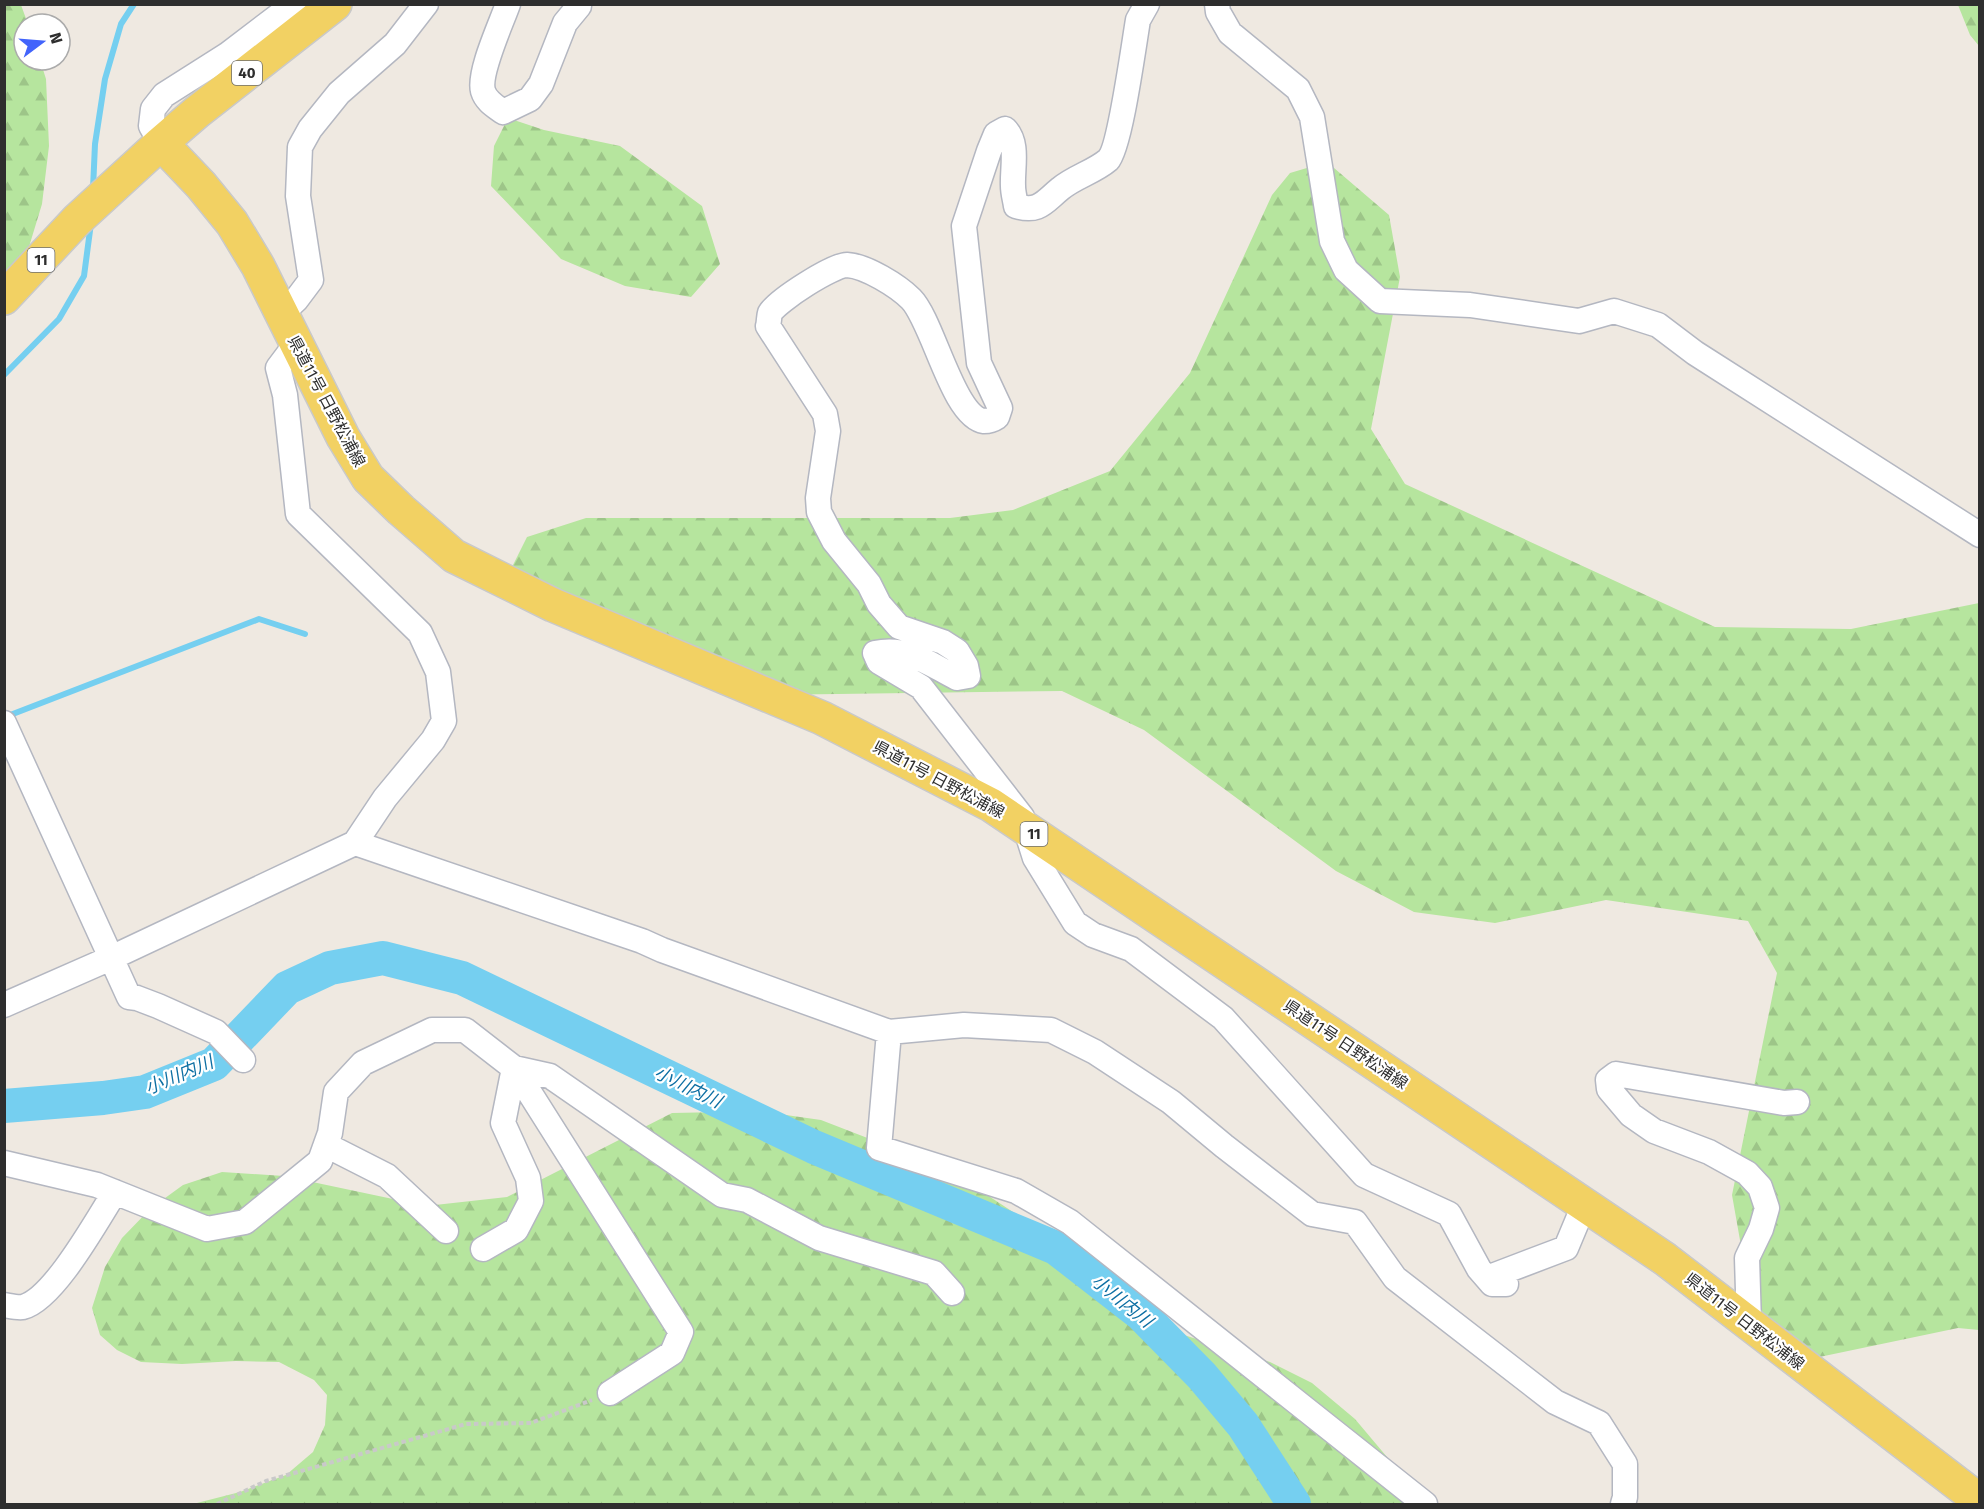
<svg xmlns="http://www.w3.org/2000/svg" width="1984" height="1509" font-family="'Fira Sans','Noto Sans JP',sans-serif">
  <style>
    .forest { fill: url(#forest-firs) }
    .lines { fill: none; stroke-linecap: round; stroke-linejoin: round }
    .stream { stroke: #75cff0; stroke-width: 6 }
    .river { stroke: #75cff0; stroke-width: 34 }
    .minor-casing { stroke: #b4b7c1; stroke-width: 27 }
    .primary-casing { stroke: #c9c9c9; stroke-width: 36 }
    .path { stroke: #c9c9c9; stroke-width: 4; stroke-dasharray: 4.5 3; stroke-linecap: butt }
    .minor { stroke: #fff; stroke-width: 24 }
    .primary { stroke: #f2d163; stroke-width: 33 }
    .labels { text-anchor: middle; stroke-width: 4.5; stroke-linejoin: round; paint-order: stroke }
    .shield { fill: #fff; stroke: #6d6d6d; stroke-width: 1.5 }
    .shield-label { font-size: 15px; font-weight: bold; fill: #2e2e2e }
    .street-label { font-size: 16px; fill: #2e2e2e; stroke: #fff }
    .water-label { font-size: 18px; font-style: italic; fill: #0d6fa3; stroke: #fff }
  </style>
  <defs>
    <pattern id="forest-firs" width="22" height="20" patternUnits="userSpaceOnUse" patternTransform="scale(1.5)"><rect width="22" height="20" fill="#b6e59e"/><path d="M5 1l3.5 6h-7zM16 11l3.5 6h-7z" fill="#9dc588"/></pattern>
  </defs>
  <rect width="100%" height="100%" fill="#efe9e1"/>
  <path class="forest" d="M5 5H21L28 24H24V60H40L46 79 49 146 42 204 25 260 5 283Z
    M1958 5H1979V46L1970 35Z
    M508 118 544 130 620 146 702 206 720 264 691 297 625 286 561 259 491 186 494 146Z
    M1327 162 1389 215 1400 277 1371 429 1405 484 1715 627 1851 629 1979 603V1330L1958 1328 1805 1360 1752 1308 1732 1195 1777 973 1748 921 1606 900 1495 923 1414 912 1336 871 1144 730 1062 691 765 695 512 567 527 537 586 518H950L1013 510 1110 471 1190 373 1272 195 1290 173Z
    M721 1112 779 1114 821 1120 932 1163 978 1189 1019 1216 1078 1281 1136 1320 1270 1362 1312 1383 1355 1419 1387 1457 1409 1504H193L240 1492 286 1475 313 1452 325 1425 327 1395 314 1380 279 1362 236 1361 182 1364 141 1362 117 1350 100 1335 92 1308 105 1267 122 1238 150 1209 183 1185 222 1172 284 1176 426 1206 507 1197 672 1113Z"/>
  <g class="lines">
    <path class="stream" d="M93 189 95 144 105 79 121 24 134 4
      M4 375 59 319 84 276 91 223
      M5 717 259 619 305 634"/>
    <path class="river" d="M4 1106 103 1098 145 1092 214 1064 287 988 330 968 383 958 462 978 814 1147 1056 1248 1141 1314 1202 1376 1243 1425 1294 1504"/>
    <g class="minor-casing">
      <path id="minor" d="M508 4C501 24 478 73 483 91 486 101 495 106 503 112L530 99 541 84 565 23 579 6
        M1147 4 1138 20C1134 43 1120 148 1108 160 1094 172 1074 177 1060 189 1044 202 1039 213 1016 206 1015 199 1013 193 1013 186 1012 168 1019 143 1005 129L996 134 989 151 964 226 979 363 1000 408 997 417C994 419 988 421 984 421 953 417 933 321 911 299 898 286 866 266 847 265 833 265 778 300 770 313 769 316 769 323 768 326L825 414 828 431 818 498 819 512 834 541 869 584 879 604 899 627 943 642 957 651 966 666 968 676 957 678C929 664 908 646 875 653L879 662 921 687 1022 817 1035 858 1075 923 1093 935 1131 949 1223 1018 1364 1175 1449 1214 1479 1269 1492 1284H1506
        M1217 4 1218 12 1230 33 1298 89 1312 117 1332 241 1346 270 1380 301 1470 305 1579 321 1614 311 1658 325 1695 353 1980 535
        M161 143 151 126 153 109 164 95 227 55 294 4
        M281 314 296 300 311 280 298 196 300 147 310 129 339 93 395 44 426 4
        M4 723 129 997 137 998 158 1006 216 1032 243 1060
        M355 843 642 941 662 950 889 1032 964 1025 1051 1030 1095 1052 1171 1102 1224 1146 1312 1214 1355 1222 1395 1278 1555 1402 1599 1423 1625 1464V1497L1623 1504
        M4 1005 111 958 355 843 385 798 433 740 444 721 438 672 420 633 298 514 285 395 278 368 296 344
        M889 1032 879 1148 1016 1191 1070 1222 1425 1504
        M326 1145 387 1176 446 1231
        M4 1163 97 1185 207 1229 245 1222 320 1161 330 1133 336 1092 363 1063 432 1030H465L514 1068 681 1332 672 1353 610 1393
        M483 1249 516 1230 531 1201 528 1178 503 1123 514 1068 550 1076 722 1195 747 1200 819 1238 934 1273 952 1293
        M1487 1278 1566 1248 1584 1205
        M4 1305C10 1306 18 1308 23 1307 54 1299 97 1220 115 1192
        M1749 1324 1747 1258 1761 1229 1767 1208 1760 1187 1747 1173 1709 1152 1654 1131 1631 1115 1609 1089 1608 1080 1616 1074 1784 1103 1797 1102"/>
    </g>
    <g class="primary-casing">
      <path id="primary" d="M161 143 201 185 232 223 258 266 343 437 368 478 401 510 454 556 553 605 822 718 991 805 1665 1259 1980 1501
        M4 298 77 220 161 143 197 112 335 4"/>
    </g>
    <path class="path" d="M217 1504 266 1481 466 1424 531 1423 592 1400"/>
    <use href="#minor" class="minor"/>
    <use href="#primary" class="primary"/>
  </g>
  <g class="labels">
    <g class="shield">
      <rect x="232" y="61" width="30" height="24" rx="4.5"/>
      <rect x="27.5" y="248" width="27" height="24" rx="4.5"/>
      <rect x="1020.5" y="822" width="27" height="24" rx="4.5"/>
    </g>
    <g class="shield-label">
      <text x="247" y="78">40</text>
      <text x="41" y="265">11</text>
      <text x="1034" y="839">11</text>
    </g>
    <g class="street-label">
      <text transform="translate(327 401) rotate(62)" y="6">県道11号 日野松浦線</text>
      <text transform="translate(939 779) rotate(28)" y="6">県道11号 日野松浦線</text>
      <text transform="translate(1346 1044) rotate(34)" y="6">県道11号 日野松浦線</text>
      <text transform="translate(1745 1321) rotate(38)" y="6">県道11号 日野松浦線</text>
    </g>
    <g class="water-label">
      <text transform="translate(179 1075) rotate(-23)" y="6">小川内川</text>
      <text transform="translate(688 1087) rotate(26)" y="6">小川内川</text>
      <text transform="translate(1122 1301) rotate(39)" y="6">小川内川</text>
    </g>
  </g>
  <rect width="1984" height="1509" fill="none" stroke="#2e2e2e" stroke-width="12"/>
  <g transform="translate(42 42) rotate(74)"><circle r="28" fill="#ffffff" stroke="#ababab" stroke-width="1.5"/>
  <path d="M0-4.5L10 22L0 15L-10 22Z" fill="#4264fb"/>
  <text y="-9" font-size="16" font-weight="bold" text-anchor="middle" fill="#2e2e2e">N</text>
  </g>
</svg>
